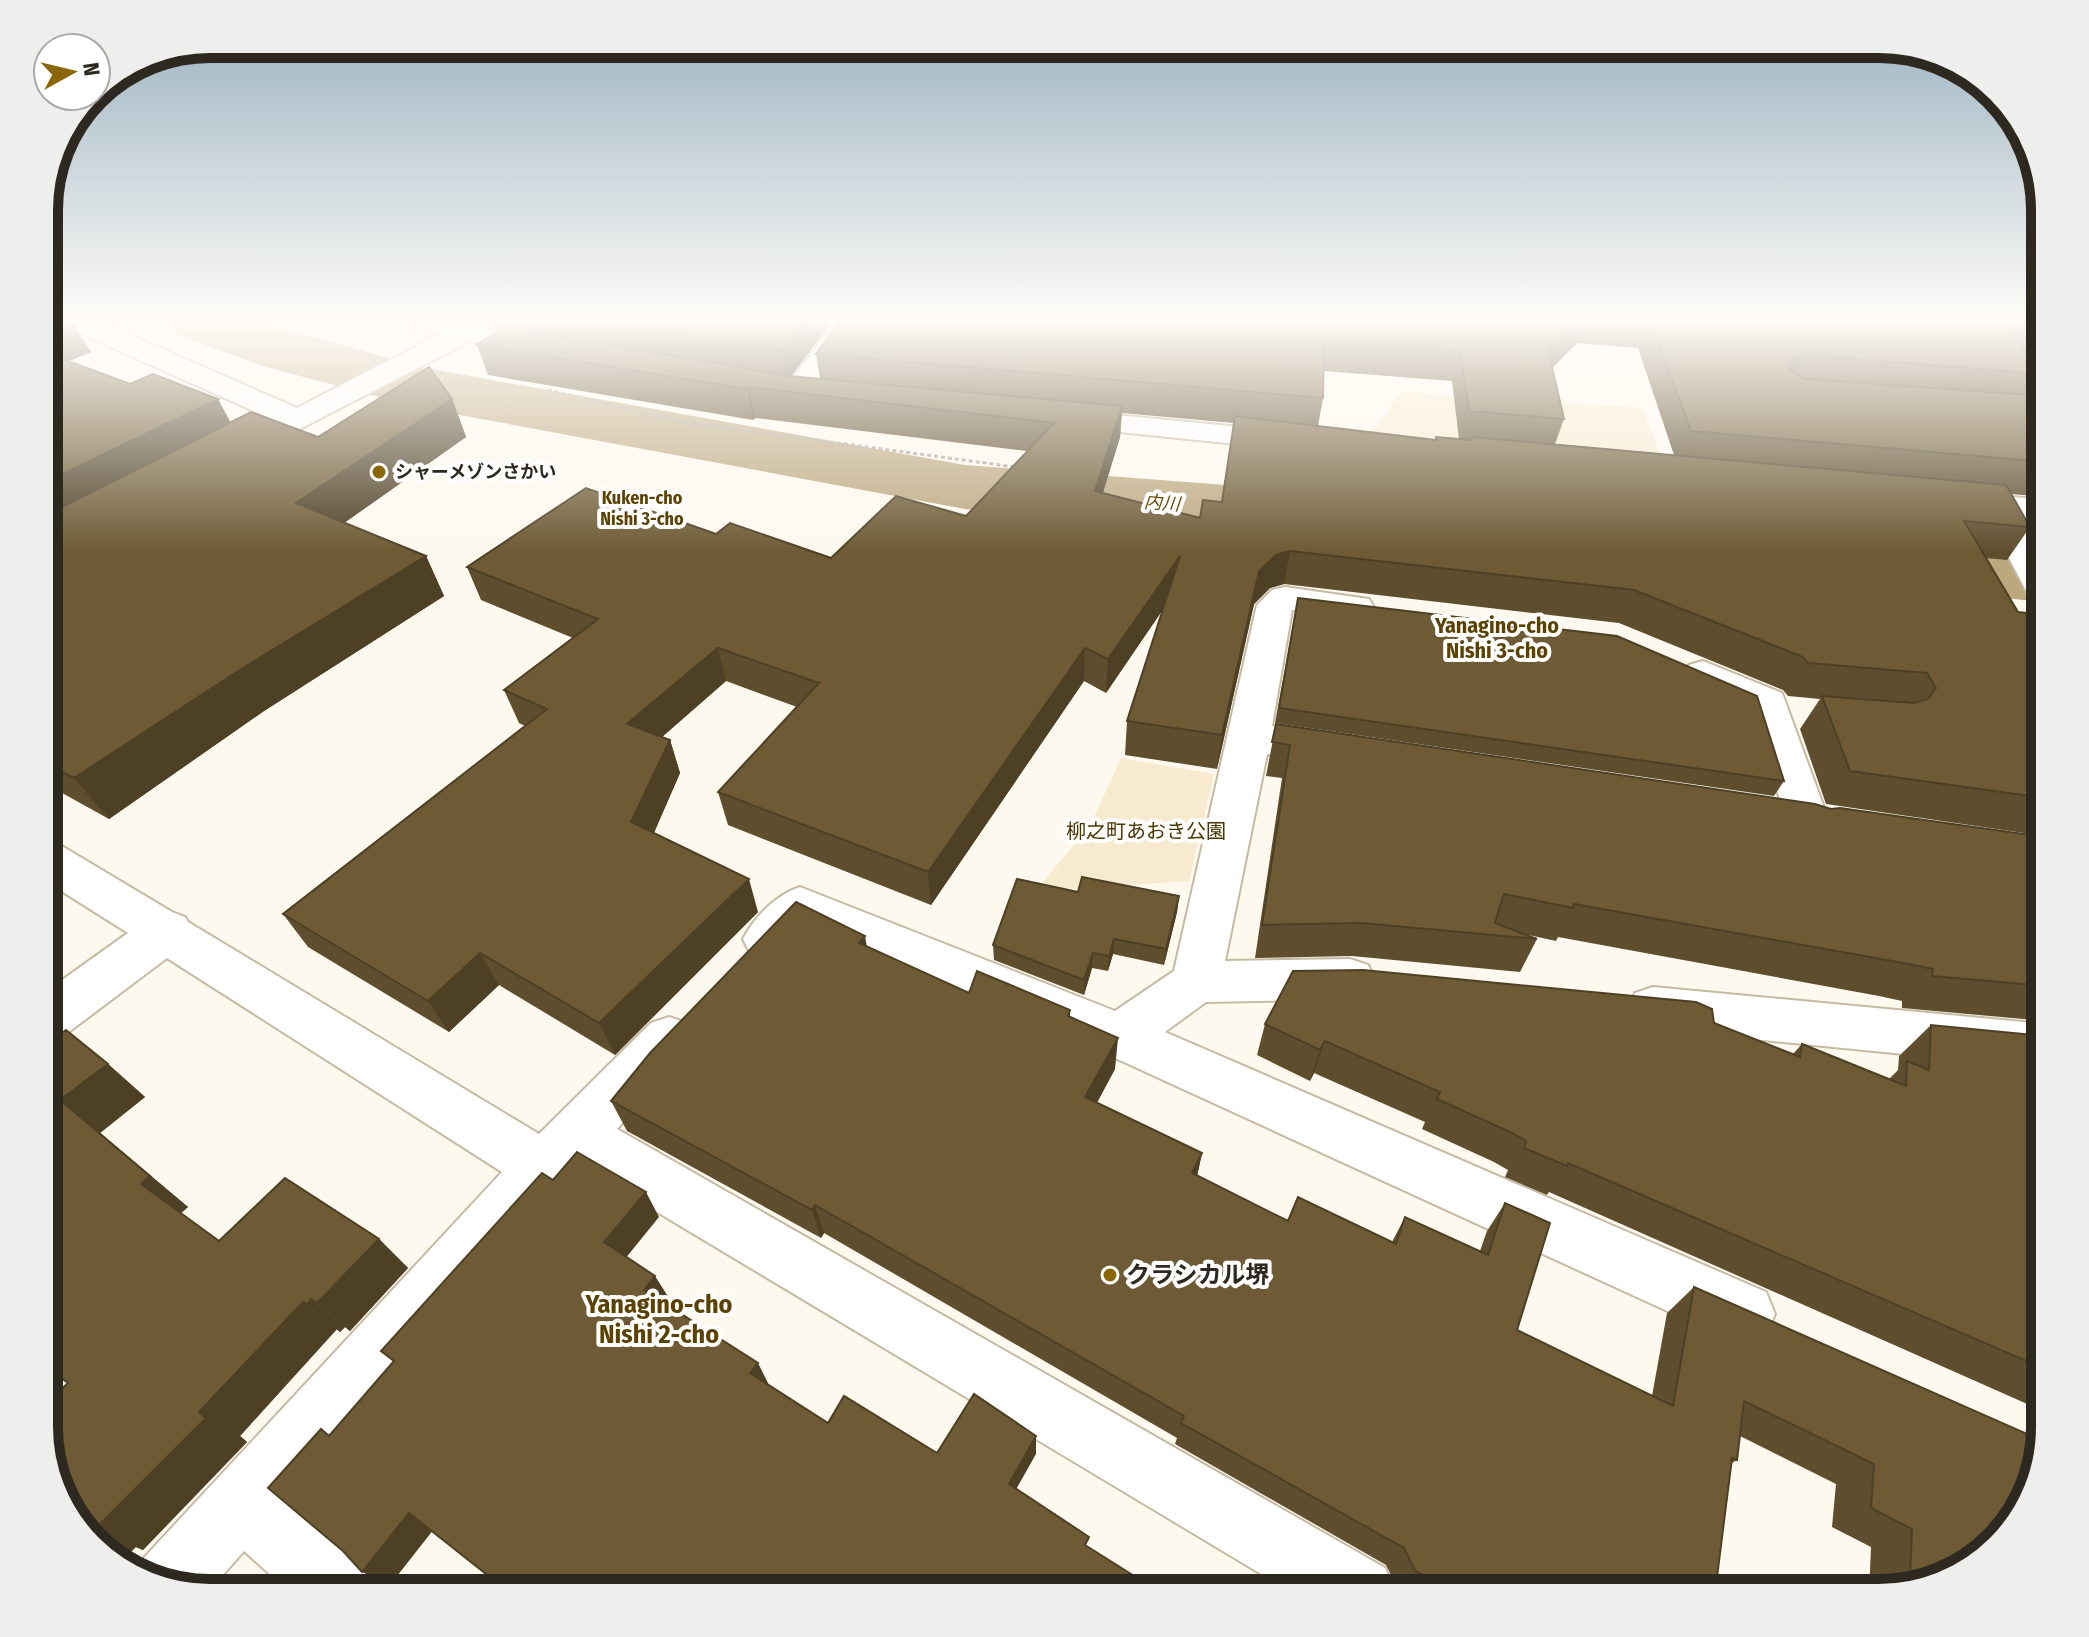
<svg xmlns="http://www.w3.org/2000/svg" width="2089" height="1637" font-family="'Fira Sans Condensed','Noto Sans JP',sans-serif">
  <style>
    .green { fill: #f8eacf }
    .water { fill: #bca77f }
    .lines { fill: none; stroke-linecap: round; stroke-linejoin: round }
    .river { fill: #bca77f; fill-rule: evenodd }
    .minor-casing { stroke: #c6baa3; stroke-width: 4 }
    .path { stroke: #aba69c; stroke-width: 3; stroke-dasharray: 4 3; stroke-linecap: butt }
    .minor { fill: #fff; fill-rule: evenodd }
    .wall { fill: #5f4e2e; fill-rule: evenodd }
    .shaded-wall { fill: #4d4025 }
    .building { fill: #6e5b35; stroke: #4d4025; stroke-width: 2 }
    .poi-dot { fill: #8b6606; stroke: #fff; stroke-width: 3 }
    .labels { text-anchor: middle; stroke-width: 8; stroke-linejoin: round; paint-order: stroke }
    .far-poi-label { font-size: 18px; font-weight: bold; fill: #2e2920; stroke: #fff; text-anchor: start }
    .far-neighbourhood-label { font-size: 18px; font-weight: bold; fill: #5b4203; stroke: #fff }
    .far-water-label { font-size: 18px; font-style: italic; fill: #684b00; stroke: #fff }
    .park-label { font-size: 20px; fill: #4c3600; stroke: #fff }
    .neighbourhood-label { font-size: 22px; font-weight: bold; fill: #5b4203; stroke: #fff }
    .near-poi-label { font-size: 24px; font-weight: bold; fill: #2e2920; stroke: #fff; text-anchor: start }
    .near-neighbourhood-label { font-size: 26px; font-weight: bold; fill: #5b4203; stroke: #fff }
    .rim { fill: none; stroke: #2e2920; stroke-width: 10 }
  </style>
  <rect width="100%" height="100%" fill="#fef9ef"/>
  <path class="green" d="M1401 392 1642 408 1666 469 1367 440Z
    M1121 758 1214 774 1189 881 1036 891 1091 824Z"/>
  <path class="water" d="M162 322H256L413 376 421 384 411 391 293 369Z"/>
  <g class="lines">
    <path class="river" d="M170 322H262L420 367 965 465 1342 494 1369 501 1381 517 1369 533 1342 540 965 509 417 407 266 367 178 335Z
      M1851 535 2045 552V602L1851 583 1822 576 1811 559 1822 542Z"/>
    <g class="minor-casing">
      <path id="minor" d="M64 322H101L297 408 440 334 412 328 408 322H479L486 328 554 343 558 349 554 355 544 357 470 341 236 462 225 460 220 453 225 446 274 420 68 328Z
        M836 322H863L805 401H785L780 395Z
        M2029 381 2045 382V400L2019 396 2015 390 2019 384Z
        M1063 410 1294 432 1305 434 1309 441 1305 448 1294 450 1052 425 1048 419 1052 413Z
        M1960 492 2045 500V520L2021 518 2045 557V605L2032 602 1986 514 1948 509 1944 502 1948 495Z
        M1285 587 1369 599 1374 607 1369 615 1356 618 1292 610 1272 726 1346 740 1352 750 1346 760 1331 764 1267 754 1225 961 1350 959 1368 965 1375 979 1368 993 1350 999 1206 1002 1165 1032 1766 1292 1775 1314 1766 1336 1744 1345 1722 1336 1102 1052 807 928C789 948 778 962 750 953L743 939C755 916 776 895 800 887L1115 1011 1174 971 1257 605 1272 590Z
        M1703 661 1782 693 1830 824 1824 835 1808 840 1792 835 1750 710 1689 683 1684 674 1689 665Z
        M44 840 60 845 172 912 185 917 188 922 539 1134 651 1023 669 1017 687 1023 695 1039 687 1055 617 1129 1385 1568 1396 1593H1293L582 1167 289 1500 370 1568 381 1593H291L244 1551 207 1593 156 1584 136 1572 141 1561 502 1172 167 958 62 1037 44 1044V993L128 933 44 880Z
        M1653 987 2045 1024V1068L1653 1029 1635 1023 1628 1008 1635 993Z"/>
    </g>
    <path class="path" d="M548 390 683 422 1015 467"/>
    <use href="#minor" class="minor"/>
  </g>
  <path class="wall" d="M44 322H72L91 352 69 361 230 422 318 437 452 399 466 437 344 523 426 556 444 596 264 711 109 819 44 783Z
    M484 322H832L791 376 820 379 816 354 840 322H2045V385L2040 379 2029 395 2045 396V551L2027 522 2030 527 2007 560 1986 558 2018 612 2045 627V836L1826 804 1800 729 1820 699 1788 696 1783 690 1619 623 1284 584 1270 588 1254 604 1217 769 1125 755 1127 721 1163 609 1106 693 1084 681 931 905 728 825 718 792 797 707 726 681 662 737 670 740 680 773 654 833 758 912 615 1055 499 985 449 1032 308 947 283 914 525 726 519 723 504 690 573 638 481 600 467 567 716 534 831 558 966 516 1027 451 755 418 753 420 488 375 477 345 500 329ZM1577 343 1638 348 1674 455 1555 444 1564 419 1552 368ZM1324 371 1452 381 1459 439 1436 437 1435 440 1318 426 1323 398ZM1122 413 1234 423 1222 502 1200 518 1103 493 1120 437ZM2011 494 2044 497 2027 521Z
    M1298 598 1784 781 1774 796 1275 723Z
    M1276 724 1831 809 2045 837V1021L1902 1008V1001L1879 996 1558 937 1556 941 1524 934 1537 939 1520 972 1352 956 1255 958 1282 778 1266 776Z
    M1078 892 1179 896 1177 912 1164 965 1113 954 1108 971 1092 968 1084 995 994 960 993 945Z
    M867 946 969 993 1070 1010V1017L1115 1069 1097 1103 1202 1153 1197 1175 1288 1221 1392 1242 1405 1217 1480 1251 1487 1231 1505 1203 1517 1330 1652 1396 1667 1313 1694 1287 2043 1441 1952 1576 1879 1593H1869L1871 1547 1832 1527 1836 1484 1740 1436 1737 1460 1732 1463 1715 1593H1407L1397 1587 1386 1565 1175 1444 1177 1438 824 1233 821 1238 627 1131 611 1101Z
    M1714 1023 1793 1054 1802 1044 1889 1079 1898 1070 1899 1056 1931 1025 2045 1036V1412L1549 1192 1547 1195 1505 1177 1508 1170 1494 1162 1422 1129 1425 1122 1314 1073 1310 1081 1257 1055 1265 1024Z
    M50 1042 108 1064 145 1097 100 1133 188 1207 181 1213 219 1241 379 1239 408 1268 350 1331 345 1327 340 1332 337 1329 240 1436 247 1442 143 1550 136 1547 68 1383Z"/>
  <path class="shaded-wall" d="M55 322H72L91 352 44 371V326Z
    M804 322H832L787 382 781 350Z
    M1576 322H1583L1577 343 1538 382 1548 350Z
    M1805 355 1789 387 1777 391 1792 359Z
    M749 387 755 418 753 420 747 389Z
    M218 399 238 436 44 535V483Z
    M452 399 466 437 317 542 296 503Z
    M1122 406 1120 437 1093 524 1095 491Z
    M1290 551 1284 584 1270 588 1254 604 1217 769 1222 735 1259 571 1276 555Z
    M426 556 444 596 264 711 109 819 74 778 238 671Z
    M1180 556 1177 589 1106 693 1108 659Z
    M718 648 726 681 639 757 627 724Z
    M1085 648 1084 681 931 905 928 872Z
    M670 740 680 773 644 855 631 822Z
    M749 879 758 912 615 1055 599 1023Z
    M1179 896 1177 912 1164 965 1166 949Z
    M865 936 871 969 859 943Z
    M1114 939 1113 954 1108 971 1109 956Z
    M480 953 499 985 449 1032 428 1001Z
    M1093 953 1092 968 1084 995V980Z
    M1118 1038 1115 1069 1083 1127 1085 1097Z
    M1325 1041 1314 1073 1310 1081 1320 1050Z
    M108 1064 145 1097 100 1133 188 1207 180 1214 141 1184 60 1100Z
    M1202 1153 1196 1182 1192 1173Z
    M646 1192 659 1217 620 1265 604 1242Z
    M815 1205 824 1233 821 1238 812 1210Z
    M379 1239 408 1268 350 1331 317 1303Z
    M655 1276 669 1298 658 1312 644 1290Z
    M311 1299 345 1327 340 1332 307 1304Z
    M303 1302 337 1329 240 1436 247 1442 143 1550 136 1547 120 1563 101 1552 84 1530 199 1412Z
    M758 1363 768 1383 761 1393 750 1373Z
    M1036 1436V1454L1010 1500 1009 1484Z
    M409 1513 434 1529 390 1585 362 1572Z"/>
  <path class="building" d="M44 322H55L44 326Z
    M623 322H804L781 350Z
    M840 322H1576L1548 350 1564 419 1469 411 1460 350 1324 339 1323 398 816 354Z
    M1651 322H2002L2043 374 1805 355 1792 359 1787 369 1805 379 2045 396V462L1691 431Z
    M505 326 789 376 1122 406 1095 491 1200 518 1203 500 1222 502 1235 416 1436 440V437L1472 440V437L2006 485 2030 527 1964 521 2018 612 2037 614 2045 627V798L1850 771 1822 696 1914 703 1928 699 1936 688 1927 673 1808 663 1803 657 1634 590 1290 551 1276 555 1259 571 1222 735 1127 721 1180 556 1108 659 1085 648 928 872 718 792 819 683 718 648 627 724 670 740 631 822 749 879 599 1023 480 953 428 1001 283 914 547 709 504 690 598 619 467 567 586 488 716 534 730 523 831 558 896 496 966 516 1054 423 749 387 747 389 477 345Z
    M44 352 130 384 153 374 218 399 44 483Z
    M429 367 452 399 296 503 426 556 238 671 74 778 44 762V516L251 412 318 437Z
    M1298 598 1617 636 1757 696 1784 781 1279 708Z
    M1276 724 1815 804 1831 809 1840 808 2045 837V986L1932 976 1933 969 1909 964 1574 904 1573 908 1504 894 1495 923 1537 939 1362 923 1262 925 1290 745 1272 742Z
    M1082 877 1179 896 1166 949 1114 939 1109 956 1093 953 1084 980 993 945 1017 879 1078 892Z
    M796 902 865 936 859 943 969 993 977 971 1070 1010 1068 1016 1118 1038 1085 1097 1202 1153 1192 1173 1288 1221 1298 1197 1396 1244 1405 1217 1488 1255 1505 1203 1550 1223 1517 1330 1673 1406 1694 1287 2043 1441 2036 1481 2004 1536 1952 1576 1922 1583 1910 1577 1912 1529 1871 1508 1874 1464 1744 1401 1737 1460 1732 1458 1715 1593 1689 1579 1687 1593H1455L1415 1571 1404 1548 1181 1423 1184 1416 815 1205 812 1210 611 1101 650 1053Z
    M1363 970 1696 1002 1712 1009 1714 1023 1800 1057 1802 1044 1906 1086 1907 1061 1929 1070 1931 1025 2045 1036V1369L1568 1163 1567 1166 1524 1148 1526 1141 1512 1133 1437 1099 1440 1092 1325 1041 1320 1050 1265 1024 1293 971Z
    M66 1030 108 1064 60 1100 150 1176 141 1184 219 1241 285 1178 379 1239 317 1303 311 1299 307 1304 303 1302 199 1412 206 1418 94 1530 89 1525 84 1530 61 1501 44 1437V1405L68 1383 44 1365V1037L50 1042Z
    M577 1152 646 1192 604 1242 655 1276 644 1290 758 1363 750 1373 828 1423 844 1396 937 1453 974 1394 1036 1436 1009 1484 1089 1537 1085 1545 1161 1593H510L409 1513 362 1572 343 1551 268 1488 321 1429 329 1436 394 1361 381 1351 542 1173 553 1180Z"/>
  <linearGradient id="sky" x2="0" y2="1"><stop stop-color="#96afbe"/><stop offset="0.58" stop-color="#fffcf8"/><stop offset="1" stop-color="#fffcf8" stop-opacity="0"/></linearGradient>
  <rect width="2089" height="552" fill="url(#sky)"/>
  <g class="poi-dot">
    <circle cx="379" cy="472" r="8"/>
    <circle cx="1110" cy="1275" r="8"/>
  </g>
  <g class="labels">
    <g class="far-poi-label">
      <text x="395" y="478">シャーメゾンさかい</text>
    </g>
    <g class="far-neighbourhood-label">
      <text x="642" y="504">Kuken-cho<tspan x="642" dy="21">Nishi 3-cho</tspan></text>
    </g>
    <g class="far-water-label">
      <text transform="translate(1162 503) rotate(5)" y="6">内川</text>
    </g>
    <g class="park-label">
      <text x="1146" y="838">柳之町あおき公園</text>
    </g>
    <g class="neighbourhood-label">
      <text x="1497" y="633">Yanagino-cho<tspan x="1497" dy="25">Nishi 3-cho</tspan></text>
    </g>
    <g class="near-poi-label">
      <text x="1126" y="1283">クラシカル堺</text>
    </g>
    <g class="near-neighbourhood-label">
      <text x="659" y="1313">Yanagino-cho<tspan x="659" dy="30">Nishi 2-cho</tspan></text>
    </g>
  </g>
  <path d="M0 0H2089V1637H0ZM210 58H1879A152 152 0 0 1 2031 210V1427A152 152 0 0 1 1879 1579H210A152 152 0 0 1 58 1427V210A152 152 0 0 1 210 58Z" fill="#eeeeed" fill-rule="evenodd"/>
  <path class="rim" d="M210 58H1879A152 152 0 0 1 2031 210V1427A152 152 0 0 1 1879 1579H210A152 152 0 0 1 58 1427V210A152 152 0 0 1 210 58Z"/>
  <g transform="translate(72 72) rotate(82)"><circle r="38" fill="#ffffff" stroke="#aba9a6" stroke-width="2"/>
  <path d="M0-6L14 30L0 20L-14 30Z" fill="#8b6606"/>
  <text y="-12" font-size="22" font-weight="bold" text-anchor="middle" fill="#2e2920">N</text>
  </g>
</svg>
